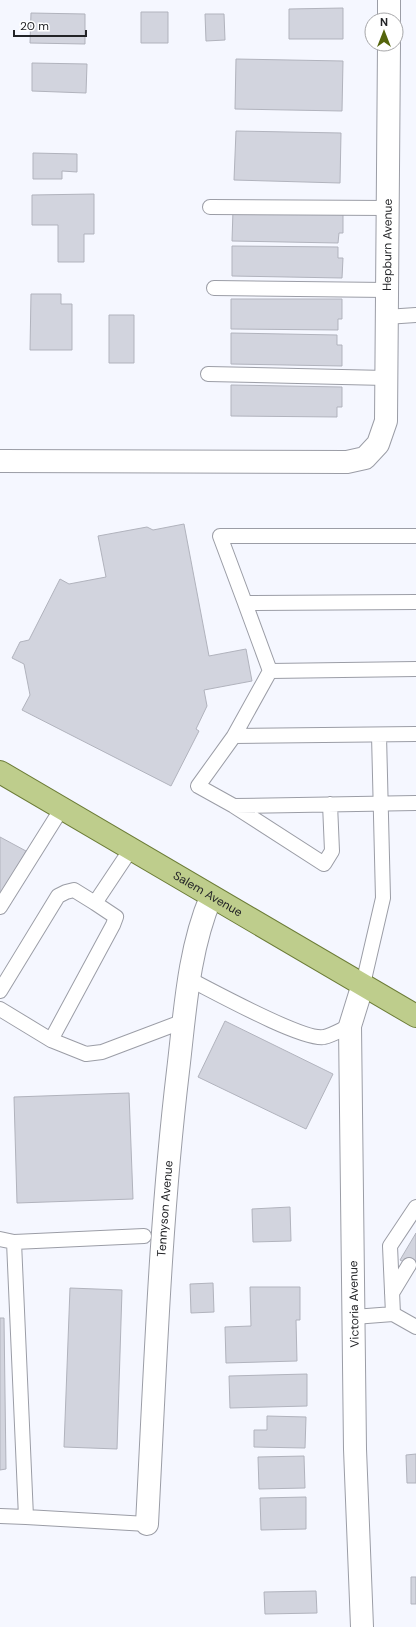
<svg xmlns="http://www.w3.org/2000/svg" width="416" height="1627" font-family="'DM Sans',sans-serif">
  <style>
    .building { fill: #d2d4de; stroke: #b1b3bd }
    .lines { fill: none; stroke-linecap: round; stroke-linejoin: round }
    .lane-casing { stroke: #9b9da6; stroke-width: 16 }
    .street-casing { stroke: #9b9da6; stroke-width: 24 }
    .primary-casing { stroke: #6c7c37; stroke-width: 24 }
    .lane { stroke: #fff; stroke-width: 14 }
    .street { stroke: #fff; stroke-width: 22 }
    .primary { stroke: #becd8c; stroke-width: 22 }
    .labels { text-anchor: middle; stroke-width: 3; stroke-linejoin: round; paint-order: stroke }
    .street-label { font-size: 12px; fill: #232427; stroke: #fff }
  </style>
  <rect width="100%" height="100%" fill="#f5f7ff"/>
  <path class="building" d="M343 8V39H289V9Z
    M141 12H168V43H141Z
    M31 13 85 14V44L30 43Z
    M205 14H224L225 40 206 41Z
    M236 59 343 61 342 111 235 109Z
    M32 63 87 64 86 93 32 91Z
    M236 131 341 133 340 183 234 180Z
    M33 153 77 154V172L62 171V179H33Z
    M94 194V234H84V262H58V225H32V195Z
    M233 210 343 212V233H339L338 243 232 241Z
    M232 246 338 247V258H343L342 278 232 276Z
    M31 294H61V304H72V350H30Z
    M231 299H342V319H338V330L231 329Z
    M109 315H134V363H109Z
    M231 333 337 335V345H342V366L231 364Z
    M231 385 342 387V407H337V417L231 416Z
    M184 524 209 656 246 649 252 681 204 690 207 706 196 729 199 731 171 786 22 710 30 695 24 664 12 658 20 642 29 640 60 579 69 584 106 577 98 536 147 527 153 530Z
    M0 837 26 851 0 897Z
    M225 1021 333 1074 306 1129 198 1077Z
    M129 1093 133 1199 17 1203 14 1097Z
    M290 1207 291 1241 253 1242 252 1209Z
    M416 1233V1269L400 1260Z
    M213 1283 214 1312 191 1313 190 1284Z
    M250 1287H300V1320H296L297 1361 226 1363 225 1327 251 1326Z
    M70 1288 122 1290 117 1449 64 1447Z
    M0 1318H4L6 1469 0 1470Z
    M307 1374V1406L230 1408 229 1376Z
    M267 1416 306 1417 305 1448 254 1447V1430H267Z
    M416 1454V1483H407L406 1455Z
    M304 1456 305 1488 259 1489 258 1457Z
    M306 1497V1529L261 1530 260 1498Z
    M411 1577H416V1604H411Z
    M316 1591 317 1613 265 1614 264 1592Z"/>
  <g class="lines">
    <g class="lane-casing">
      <path id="lane" d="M210 207 387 208
        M214 288 387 290
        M386 317 416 315
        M208 374 386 378
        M416 536H220L245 603 416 602
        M245 603 270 671 416 669
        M270 671 234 736 416 734
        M234 736 198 786 234 806 416 803
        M234 806 324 864 332 851 330 804
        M0 907 62 808
        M189 979C213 991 303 1041 324 1037 333 1035 342 1029 350 1026
        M363 984 383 898 379 735
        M0 991 58 896 66 892 74 890 95 903
        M0 1009 51 1040 86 1054 102 1052 184 1021
        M51 1040 113 925 116 917 95 903 131 849
        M0 1239 14 1242 144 1236
        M14 1242 26 1517 147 1524
        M392 1293 409 1265
        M393 1314 390 1246 416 1207
        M354 1317 393 1314 416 1327
        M0 1516 26 1517"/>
    </g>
    <g class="street-casing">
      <g id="street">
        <path d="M389 20V0"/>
        <path id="s1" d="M0 461 347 462 365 458 378 444 386 421 389 44"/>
        <path id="s2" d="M147 1524C155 1373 160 1222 178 1071 185 1013 188 951 211 897"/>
        <path d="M362 1627 355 1449 350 1026 363 984"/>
      </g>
    </g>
    <g class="primary-casing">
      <g id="primary">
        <path id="s3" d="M0 772 416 1016"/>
      </g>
    </g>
    <use href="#lane" class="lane"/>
    <use href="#street" class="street"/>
    <use href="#primary" class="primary"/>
  </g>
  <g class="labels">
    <g class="street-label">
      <text dy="4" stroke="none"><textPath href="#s1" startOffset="585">Hepburn Avenue</textPath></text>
      <text dy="4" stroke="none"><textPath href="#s3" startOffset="241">Salem Avenue</textPath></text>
      <text dy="4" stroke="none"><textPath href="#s2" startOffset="316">Tennyson Avenue</textPath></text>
      <text transform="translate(354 1304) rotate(-91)" y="4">Victoria Avenue</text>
    </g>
  </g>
  <g transform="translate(384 32)"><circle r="19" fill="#ffffff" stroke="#a7a7a9"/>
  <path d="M0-3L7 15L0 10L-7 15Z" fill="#54640c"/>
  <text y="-6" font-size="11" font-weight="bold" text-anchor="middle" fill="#232427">N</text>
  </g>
  <path d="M14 30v6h72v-6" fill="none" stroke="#232427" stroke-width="2"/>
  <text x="20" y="30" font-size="12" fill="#232427" stroke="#ffffff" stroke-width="3" paint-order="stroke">20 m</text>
</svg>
